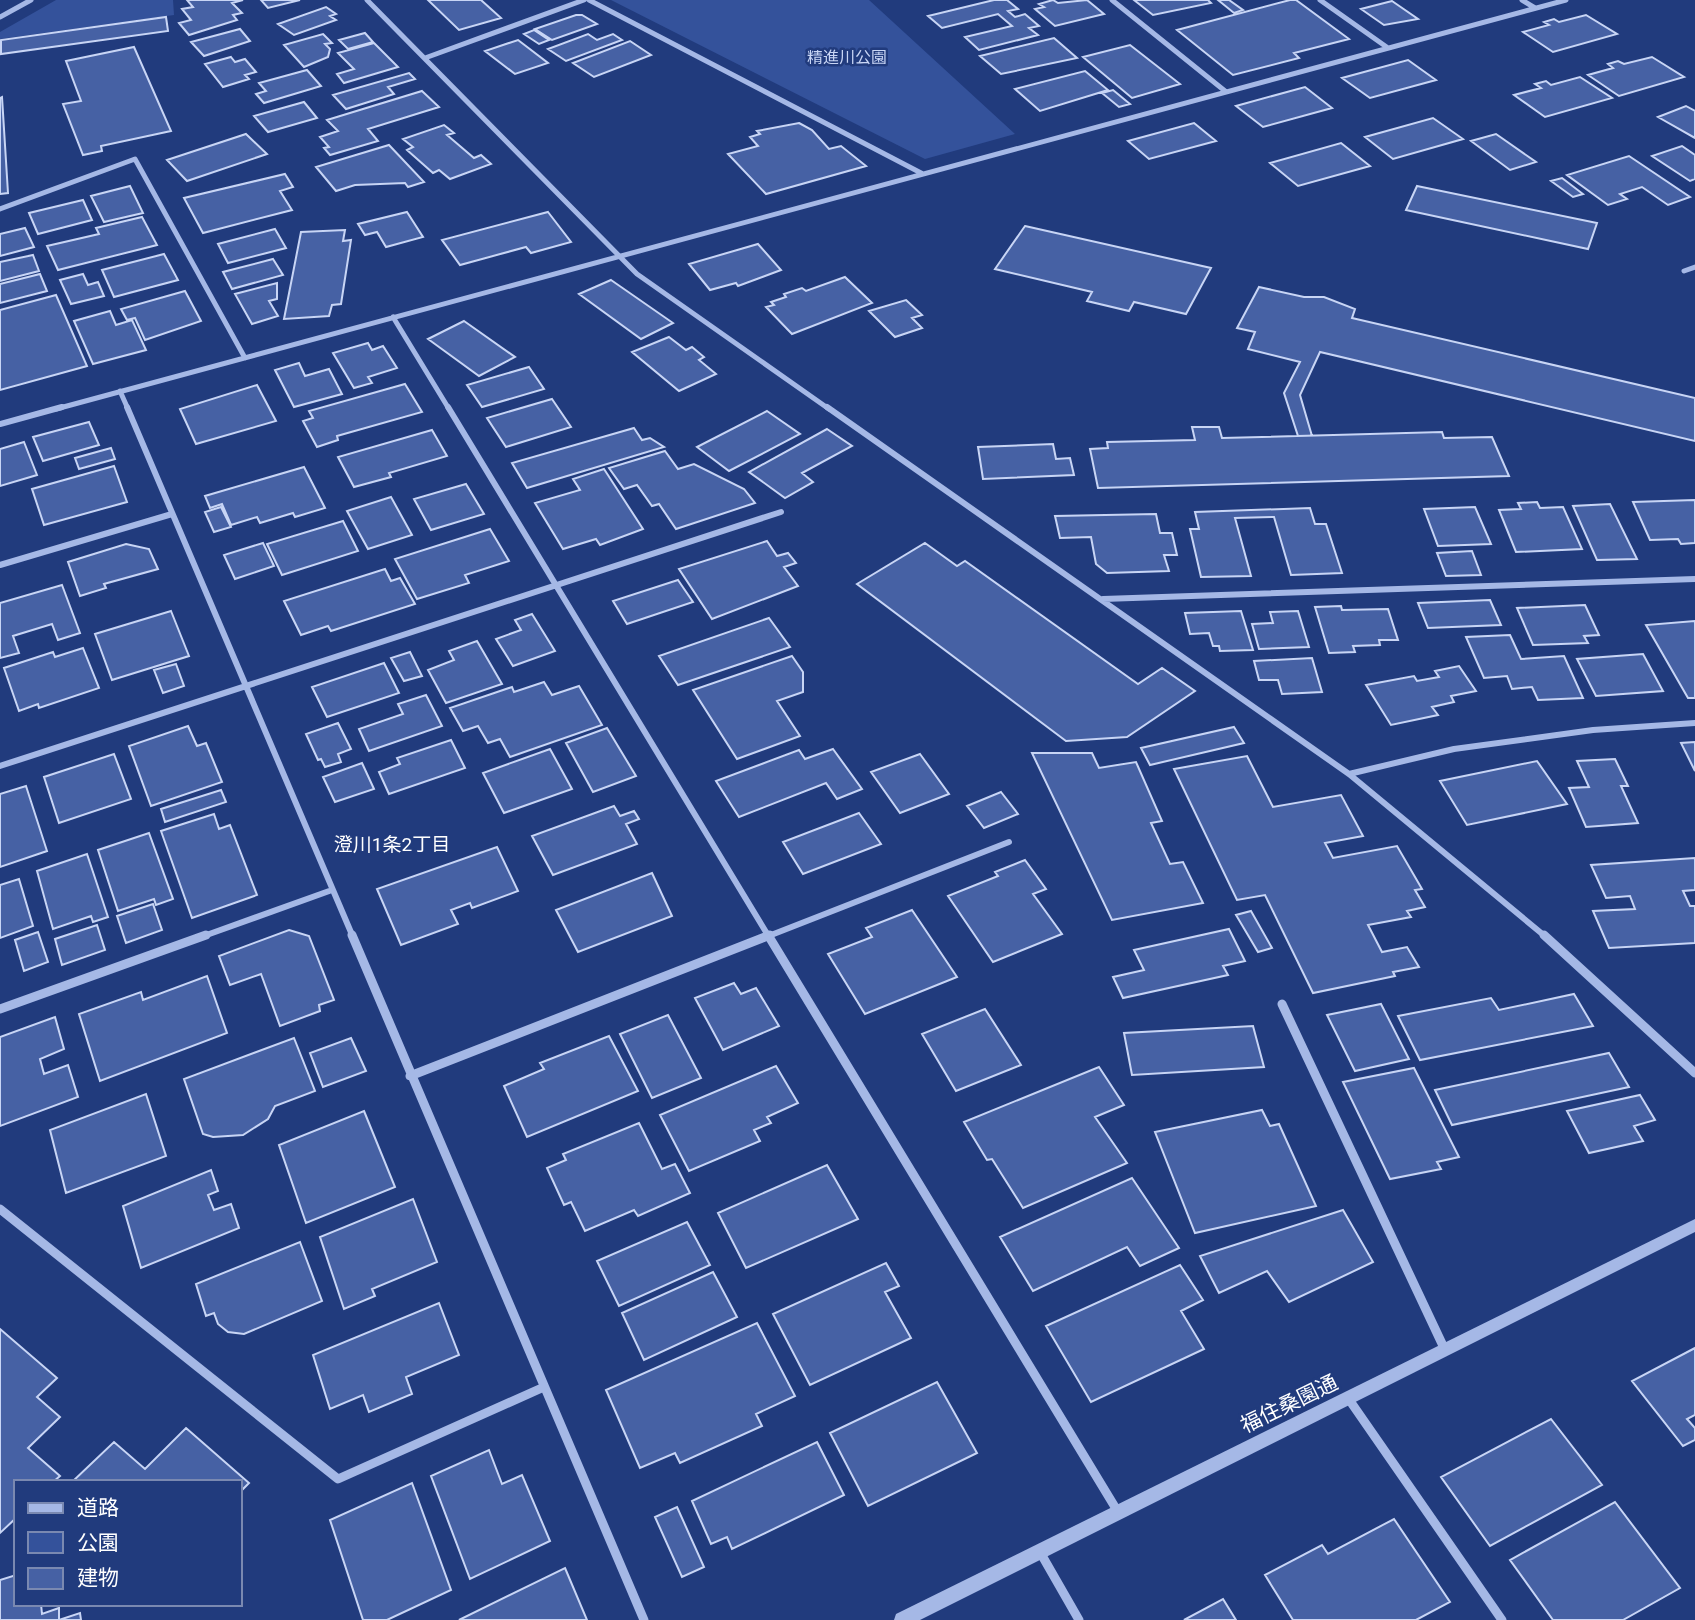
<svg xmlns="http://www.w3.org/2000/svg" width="1695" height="1620" font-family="Roboto,'Noto Sans JP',sans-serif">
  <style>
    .green { fill: #34529b }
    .building { fill: #4661a4; stroke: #c8d5f5; stroke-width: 2 }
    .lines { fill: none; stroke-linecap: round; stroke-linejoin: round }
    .minor-far2 { stroke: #a5b8e6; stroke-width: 5 }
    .minor-far1 { stroke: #a5b8e6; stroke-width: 6 }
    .minor { stroke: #a5b8e6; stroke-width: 9 }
    .tertiary { fill: #a5b8e6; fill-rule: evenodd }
    .labels { text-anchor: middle; stroke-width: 5; stroke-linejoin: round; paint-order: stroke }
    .far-park-label { font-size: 16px; fill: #c8d5f5; stroke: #213b7d }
    .neighbourhood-label { font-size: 19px; fill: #fff; stroke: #213b7d }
    .near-street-label { font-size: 21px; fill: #fff; stroke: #213b7d }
  </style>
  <rect width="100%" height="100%" fill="#213b7d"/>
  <path class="green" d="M56 0H173L174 15 0 39V32Z
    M611 0H869L1015 134 925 159Z"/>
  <path class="building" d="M187 0H243L232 3 242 13 233 15 237 20 189 35 179 23 191 20 182 9 193 7Z
    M261 0H300L268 8Z
    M428 0H481L501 18 459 30Z
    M994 0H1007L1018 9 1008 11 1015 17 1025 14 1039 26 1029 28 1038 35 979 50 965 37 1012 26 998 14 942 28 928 16Z
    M1053 0 1058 3 1087 0 1104 14 1055 26 1035 9 1044 7 1039 4Z
    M1134 0H1208L1211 3 1153 15Z
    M1218 0H1229L1243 10 1234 13Z
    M1290 0H1296L1349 39 1294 53 1299 58 1233 75 1177 30Z
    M1392 1 1418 19 1384 25 1361 9Z
    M326 7 336 14 330 16 336 20 294 35 278 24Z
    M576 15H582L597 24 552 40 535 29Z
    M1586 15 1617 34 1553 52 1523 32 1549 25 1544 22 1554 19 1559 22Z
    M166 17 168 31 1 54V40Z
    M240 29 250 41 204 56 191 42Z
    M534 30 549 40 539 44 524 34Z
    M365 33 373 42 348 49 339 40Z
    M323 34 332 43 325 44 330 49 328 57 304 67 284 45Z
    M588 34 597 40 613 34 622 40 566 61 548 49Z
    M1054 38 1077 58 1001 74 980 56Z
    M518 40 548 63 515 74 485 51Z
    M630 41 651 55 594 77 573 63Z
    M374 43 398 67 344 83 337 74 354 69 338 53Z
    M1130 45 1180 84 1132 98 1083 57Z
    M134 47 171 131 101 146 102 151 83 155 63 104 81 101 66 61Z
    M231 57 235 62 245 59 256 72 245 75 249 79 223 87 205 64Z
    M1652 57 1684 77 1619 96 1588 75 1613 68 1608 64 1618 61 1624 64Z
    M1408 60 1436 80 1370 98 1342 78Z
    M307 70 321 86 264 103 256 94 266 91 259 83Z
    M1085 71 1108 90 1040 111 1015 89Z
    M409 73 415 79 388 87 394 94 346 109 333 95Z
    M1580 77 1612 98 1545 117 1514 95 1541 88 1535 84 1546 81 1551 85Z
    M1305 87 1332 108 1263 127 1236 106Z
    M1113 90 1130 104 1119 107 1102 93Z
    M422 91 439 107 368 129 378 141 330 155 324 148 329 147 320 137 338 131 327 120Z
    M2 97 8 193 0 194V98Z
    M304 102 317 118 268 132 254 116Z
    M1686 106 1695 111V138L1658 117Z
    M1433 118 1463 139 1393 159 1365 137Z
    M799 123 812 130 829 149 841 146 866 166 766 194 728 154 758 146 750 137 760 134 757 131Z
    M1194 123 1216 141 1149 159 1128 141Z
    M444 125 454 133 447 135 474 158 481 155 491 164 450 179 439 170 433 173 407 150 413 147 403 139Z
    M246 134 267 154 187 181 167 160Z
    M1496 134 1536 162 1510 170 1471 141Z
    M1341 143 1370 166 1298 186 1270 163Z
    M389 145 424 182 408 187 405 183 355 185 336 191 316 167Z
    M1682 146 1695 155V179L1690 181 1652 156Z
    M1629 156 1690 197 1668 205 1642 187 1620 194 1627 199 1608 205 1567 175Z
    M285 174 293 187 280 191 292 210 203 233 184 198Z
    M1562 178 1583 194 1573 197 1551 181Z
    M130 186 143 213 104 222 91 196Z
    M1417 186 1597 223 1588 249 1406 210Z
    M83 200 92 220 38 234 29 213Z
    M407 212 423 237 386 247 377 232 365 235 358 224Z
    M548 212 571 242 531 253 526 247 460 265 442 240Z
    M142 217 157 245 58 270 47 246 99 234 96 228Z
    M1025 226 1211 268 1186 314 1134 302 1129 311 1087 301 1092 292 995 269Z
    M25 228 34 247 0 256V234Z
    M275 229 286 248 228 263 218 244Z
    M345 230 343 241 351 240 341 304 332 305 329 316 284 319 301 232Z
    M758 244 781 270 738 286 736 283 710 290 689 264Z
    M164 254 178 280 114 297 102 270Z
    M33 255 39 271 0 281V262Z
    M273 259 283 275 232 289 223 272Z
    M40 274 47 291 0 303V284Z
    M83 274 88 285 98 282 104 296 71 304 60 280Z
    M845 277 872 303 792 334 766 307 774 305 771 302 786 297 784 294 802 288 806 291Z
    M611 280 673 323 641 339 579 294Z
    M277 283V299L269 301 278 316 252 324 235 294Z
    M1259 287 1304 297H1324L1355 309 1352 318 1695 398V441L1320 352 1300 395 1312 436H1298L1284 393 1300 362 1248 349 1255 332 1237 328Z
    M185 291 201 321 145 340 135 318 127 320 121 309Z
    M56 295 87 366 0 390V310Z
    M906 300 922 315 912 318 922 328 895 337 869 311Z
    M110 311 116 325 132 320 146 350 93 364 74 321Z
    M464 321 515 357 479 376 428 339Z
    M669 337 686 350 692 347 704 357 699 360 716 374 679 391 632 352Z
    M368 343 372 350 383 346 397 368 368 377 372 383 354 388 333 353Z
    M299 363 305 376 329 369 342 394 294 407 275 370Z
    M529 367 544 389 482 407 467 385Z
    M405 384 422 412 337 436 338 440 317 447 303 421 313 418 309 411Z
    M257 385 276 421 196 444 180 409Z
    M552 399 571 427 506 447 487 418Z
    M767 411 800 434 729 471 697 447Z
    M89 422 99 445 43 461 33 437Z
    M1192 427H1219L1222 438 1442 432 1444 438 1492 437 1509 476 1098 488 1090 449 1108 448 1107 442 1195 440Z
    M634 428 642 440 650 438 664 447 527 488 512 463Z
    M827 429 852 446 802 473 813 482 785 498 749 472Z
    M432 430 447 456 389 473 391 477 354 487 338 457Z
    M24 442 37 475 0 486V449Z
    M1053 444 1056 459 1070 458 1074 475 983 479 978 447Z
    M111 448 115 459 79 469 75 458Z
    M665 451 678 469 694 464 744 489 755 503 676 529 659 504 652 506 637 485 624 489 609 468Z
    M114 466 127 502 44 525 32 489Z
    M304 467 325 508 295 517 293 513 260 523 257 517 231 525 222 504 210 508 205 496Z
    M604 469 643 529 600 545 596 539 563 549 535 503 580 490 573 479Z
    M466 484 484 514 431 530 414 499Z
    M391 497 412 535 368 549 347 511Z
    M1695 500V543L1681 544 1678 539 1650 540 1633 502Z
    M1537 502 1540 508 1563 507 1582 549 1516 552 1499 510 1521 509 1518 503Z
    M1610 504 1637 559 1597 560 1573 506Z
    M221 507 231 527 214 532 205 512Z
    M1475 507 1491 544 1438 546 1424 509Z
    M1310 508 1315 524H1326L1342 573 1291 575 1274 517 1235 518 1251 576 1201 577 1190 529H1199L1195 512Z
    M1156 514 1160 533H1172L1177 555H1164L1169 571 1107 573 1096 564 1091 537 1060 538 1055 516Z
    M343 521 358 551 282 575 267 544Z
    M490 529 509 561 465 575 469 583 417 599 395 559Z
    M767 541 777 556 788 553 796 563 784 567 798 586 712 619 679 569Z
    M263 543 274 566 235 579 224 555Z
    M925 543 957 566 965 561 1138 684 1162 668 1195 691 1127 737 1066 741 857 584Z
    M126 544 149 549 158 569 104 584 106 588 80 596 68 562Z
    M1472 551 1481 575 1446 576 1437 553Z
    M385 569 391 581 400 578 415 604 331 631 328 626 301 635 284 601Z
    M678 580 693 602 627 624 613 601Z
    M62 585 80 633 58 640 52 624 13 636 19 653 0 658V603Z
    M1490 600 1501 625 1428 628 1418 603Z
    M1585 605 1599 635 1584 636 1588 643 1533 645 1517 608Z
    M1341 606 1342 610 1388 609 1398 640H1379L1380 645 1353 646 1355 652 1329 653 1315 607Z
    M171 611 189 656 112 680 95 634Z
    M1241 611 1253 650 1220 651 1219 646H1213L1209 633 1190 634 1185 613Z
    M1298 611 1309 647 1259 649 1252 624 1273 623 1270 612Z
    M532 614 555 651 513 666 496 639 521 630 515 620Z
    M769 618 790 647 678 685 659 656Z
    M1695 621V698H1688L1646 625Z
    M1510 635 1521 659 1564 656 1583 698 1538 700 1532 687 1512 689 1507 676 1484 678 1466 637Z
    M477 641 502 684 446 703 428 670 454 660 449 651Z
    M83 648 99 688 39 708 38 704 19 711 4 668 53 652 55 657Z
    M410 652 422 676 404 681 391 658Z
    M1643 654 1663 691 1596 696 1577 659Z
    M792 656 803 672V692L777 701 800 736 737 759 693 690Z
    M1312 658 1322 692 1282 694 1278 680H1259L1254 661Z
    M384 663 399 693 327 717 312 687Z
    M176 664 184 686 163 693 154 670Z
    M1459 666 1476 691 1451 696 1454 702 1432 707 1438 715 1391 725 1366 685 1414 676 1417 681 1439 677 1435 671Z
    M544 682 552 695 579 686 602 725 510 757 500 739 488 743 478 726 463 731 450 708 512 687 514 692Z
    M426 695 442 726 369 751 359 729 403 714 398 704Z
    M338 723 351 749 338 754 341 762 325 767 321 759 318 760 306 734Z
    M188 726 197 746 206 743 222 782 151 806 129 746Z
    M1234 727 1244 743 1150 765 1141 748Z
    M607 728 636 776 593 792 566 743Z
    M451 740 465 768 389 794 379 772 400 764 397 758Z
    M1695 742V771L1681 743Z
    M550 749 572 789 504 813 483 773Z
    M833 749 862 789 837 799 826 783 739 817 716 781 799 750 805 759Z
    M1032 753H1092L1099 768 1136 762 1162 821 1151 823 1170 864 1183 862 1203 903 1112 920Z
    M114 754 131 799 59 823 44 777Z
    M920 754 949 794 900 813 871 772Z
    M1247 756 1273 807 1341 795 1363 836 1325 843 1333 858 1397 846 1422 889 1415 890 1425 907 1407 911 1411 917 1368 925 1382 952 1407 947 1419 967 1393 972 1395 976 1313 993 1265 895 1237 900 1174 769Z
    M1615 759 1628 786H1621L1638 823 1586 827 1569 788 1589 787 1577 761Z
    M1537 761 1567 804 1467 825 1440 781Z
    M362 763 374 789 335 802 323 777Z
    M26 786 47 851 0 867V794Z
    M221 790 226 802 165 822 161 809Z
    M1001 792 1018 814 984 828 967 806Z
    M614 806 620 816 634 811 639 819 626 824 637 844 553 875 532 836Z
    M859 813 881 844 803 874 783 842Z
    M214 814 219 829 230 825 257 895 192 918 161 831Z
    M149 833 173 899 156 905 154 899 118 911 98 850Z
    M497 847 518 891 472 908 470 903 451 910 458 924 401 945 377 889Z
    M87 854 108 917 93 922 91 916 53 929 37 871Z
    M1695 858V890L1683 891 1690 906H1695V943L1609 948 1593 911 1635 909 1630 896 1606 898 1591 865Z
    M1025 860 1046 889 1033 894 1062 934 993 962 948 896 998 876 995 872Z
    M652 873 672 916 578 952 556 910Z
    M19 879 33 926 0 938V885Z
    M153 904 162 930 126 943 117 916Z
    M912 910 957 977 865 1014 828 954 872 937 866 928Z
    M1251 911 1272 948 1258 952 1236 915Z
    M97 925 105 950 62 965 55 939Z
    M1229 929 1245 961 1223 966 1228 975 1123 998 1113 977 1144 970 1134 950Z
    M289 930 309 936 334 1000 319 1005 320 1011 280 1026 261 974 230 985 219 956Z
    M38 932 48 962 24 971 15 940Z
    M207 976 227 1033 100 1081 79 1014 141 992 143 1000Z
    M734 983 741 994 756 988 779 1026 723 1050 695 998Z
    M1574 994 1593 1026 1420 1060 1398 1016 1491 998 1499 1010Z
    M1381 1004 1409 1059 1355 1071 1327 1015Z
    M985 1009 1021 1065 956 1091 922 1034Z
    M668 1015 701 1078 652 1098 620 1034Z
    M55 1017 64 1049 40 1059 44 1074 68 1065 78 1097 0 1126V1037Z
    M1253 1026 1264 1067 1132 1075 1124 1033Z
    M609 1036 638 1091 527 1137 504 1086 544 1069 540 1063Z
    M294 1038 315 1091 275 1106 268 1119 243 1135 213 1137 203 1134 184 1079Z
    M351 1038 366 1071 323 1087 310 1053Z
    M1609 1053 1629 1087 1452 1125 1435 1090Z
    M776 1066 798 1103 767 1117 771 1123 754 1130 760 1141 689 1171 660 1115Z
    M1099 1067 1124 1105 1095 1117 1127 1163 1023 1208 992 1159 987 1160 964 1122Z
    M1414 1068 1459 1157 1437 1162 1441 1169 1390 1179 1343 1082Z
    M146 1094 166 1156 66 1193 50 1130Z
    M1640 1095 1655 1120 1634 1126 1643 1141 1589 1153 1567 1111Z
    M1262 1110 1270 1126 1279 1124 1316 1206 1195 1233 1155 1132Z
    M364 1111 395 1187 306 1223 279 1145Z
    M639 1123 662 1169 675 1164 690 1193 638 1216 634 1210 585 1231 571 1202 564 1205 547 1168 566 1160 563 1154Z
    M827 1165 858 1219 746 1268 718 1213Z
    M211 1170 218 1191 208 1195 214 1210 231 1204 239 1228 141 1268 123 1206Z
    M1132 1178 1179 1248 1140 1266 1127 1247 1033 1291 1000 1237Z
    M413 1199 437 1262 372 1289 375 1296 344 1309 320 1237Z
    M1343 1210 1373 1262 1289 1302 1267 1271 1219 1293 1200 1256Z
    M687 1222 710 1265 619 1306 597 1261Z
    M300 1242 322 1301 244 1334 228 1332 218 1324 214 1313 206 1316 196 1284Z
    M886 1263 899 1286 885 1292 911 1338 810 1385 773 1314Z
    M1180 1265 1203 1300 1181 1311 1204 1349 1091 1402 1046 1326Z
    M713 1272 737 1317 644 1360 622 1313Z
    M439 1303 459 1355 406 1377 412 1394 369 1412 363 1395 330 1409 313 1355Z
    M757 1323 795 1396 756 1414 762 1426 680 1463 675 1453 640 1468 606 1390Z
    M0 1329 57 1378 37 1397 60 1417 28 1448 60 1476 53 1482H16V1518L0 1533Z
    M1695 1348V1415L1687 1419 1695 1428V1440L1683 1446 1632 1381Z
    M937 1382 977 1453 868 1506 830 1433Z
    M1551 1419 1602 1485 1490 1546 1441 1477Z
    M186 1428 249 1483 240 1492V1482H72L114 1442 145 1469Z
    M817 1442 844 1495 732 1549 727 1537 711 1544 692 1501Z
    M489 1450 502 1484 522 1475 550 1541 470 1579 431 1476Z
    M412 1483 451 1590 387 1620H363L330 1520Z
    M1615 1502 1680 1588 1623 1620H1553L1510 1560Z
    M677 1507 704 1567 682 1577 655 1517Z
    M1394 1519 1450 1602 1416 1620H1293L1265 1575 1322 1545 1328 1554Z
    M565 1568 587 1620H459Z
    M16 1575V1604H41L42 1614 59 1608V1620L80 1613 81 1620H0V1580Z
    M1223 1599 1236 1620H1184Z"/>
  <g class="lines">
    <path class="minor-far2" d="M367 0 637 274 829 409
      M589 0 923 174
      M1112 0 1225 91
      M1320 0 1388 48
      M1522 0 1535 8
      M0 17 31 0
      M425 58 584 0
      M0 209 135 159 245 358
      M1684 271 1695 267
      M393 317 449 409
      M120 391 128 409
      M56 409 1566 0"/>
    <path class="minor-far1" d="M127 407 353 937
      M448 407 769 937
      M827 407 1349 774 1546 937
      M0 424 62 407
      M0 565 172 514
      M1103 599 1695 579
      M0 766 781 512
      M1349 774 1454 749 1593 730 1695 723
      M201 937 332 890
      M766 937 1009 842"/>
    <path class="minor" d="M352 935 644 1620
      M768 935 1118 1512
      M1544 935 1695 1073
      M1282 1004 1445 1350
      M0 1009 206 935
      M410 1076 770 935
      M0 1209 338 1479 544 1387
      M1348 1398 1502 1620
      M1040 1552 1079 1620"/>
    <path class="tertiary" d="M1695 1219V1232L920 1620H894L896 1614Z"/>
  </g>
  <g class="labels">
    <g class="far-park-label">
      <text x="847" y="63">精進川公園</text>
    </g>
    <g class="neighbourhood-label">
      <text x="392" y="851">澄川1条2丁目</text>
    </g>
    <g class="near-street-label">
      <text transform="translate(1289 1404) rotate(-26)" y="7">福住桑園通</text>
    </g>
  </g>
  <rect x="14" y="1480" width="228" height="126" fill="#213b7d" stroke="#7a89b1" stroke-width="2"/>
  <rect x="28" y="1503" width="35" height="10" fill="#a5b8e6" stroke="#7a89b1" stroke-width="2"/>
  <text x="77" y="1515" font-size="21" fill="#ffffff">道路</text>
  <rect x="28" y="1532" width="35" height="21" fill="#34529b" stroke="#7a89b1" stroke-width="2"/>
  <text x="77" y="1550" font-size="21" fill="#ffffff">公園</text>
  <rect x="28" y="1568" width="35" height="21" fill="#4661a4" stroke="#7a89b1" stroke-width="2"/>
  <text x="77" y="1585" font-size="21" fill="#ffffff">建物</text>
</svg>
